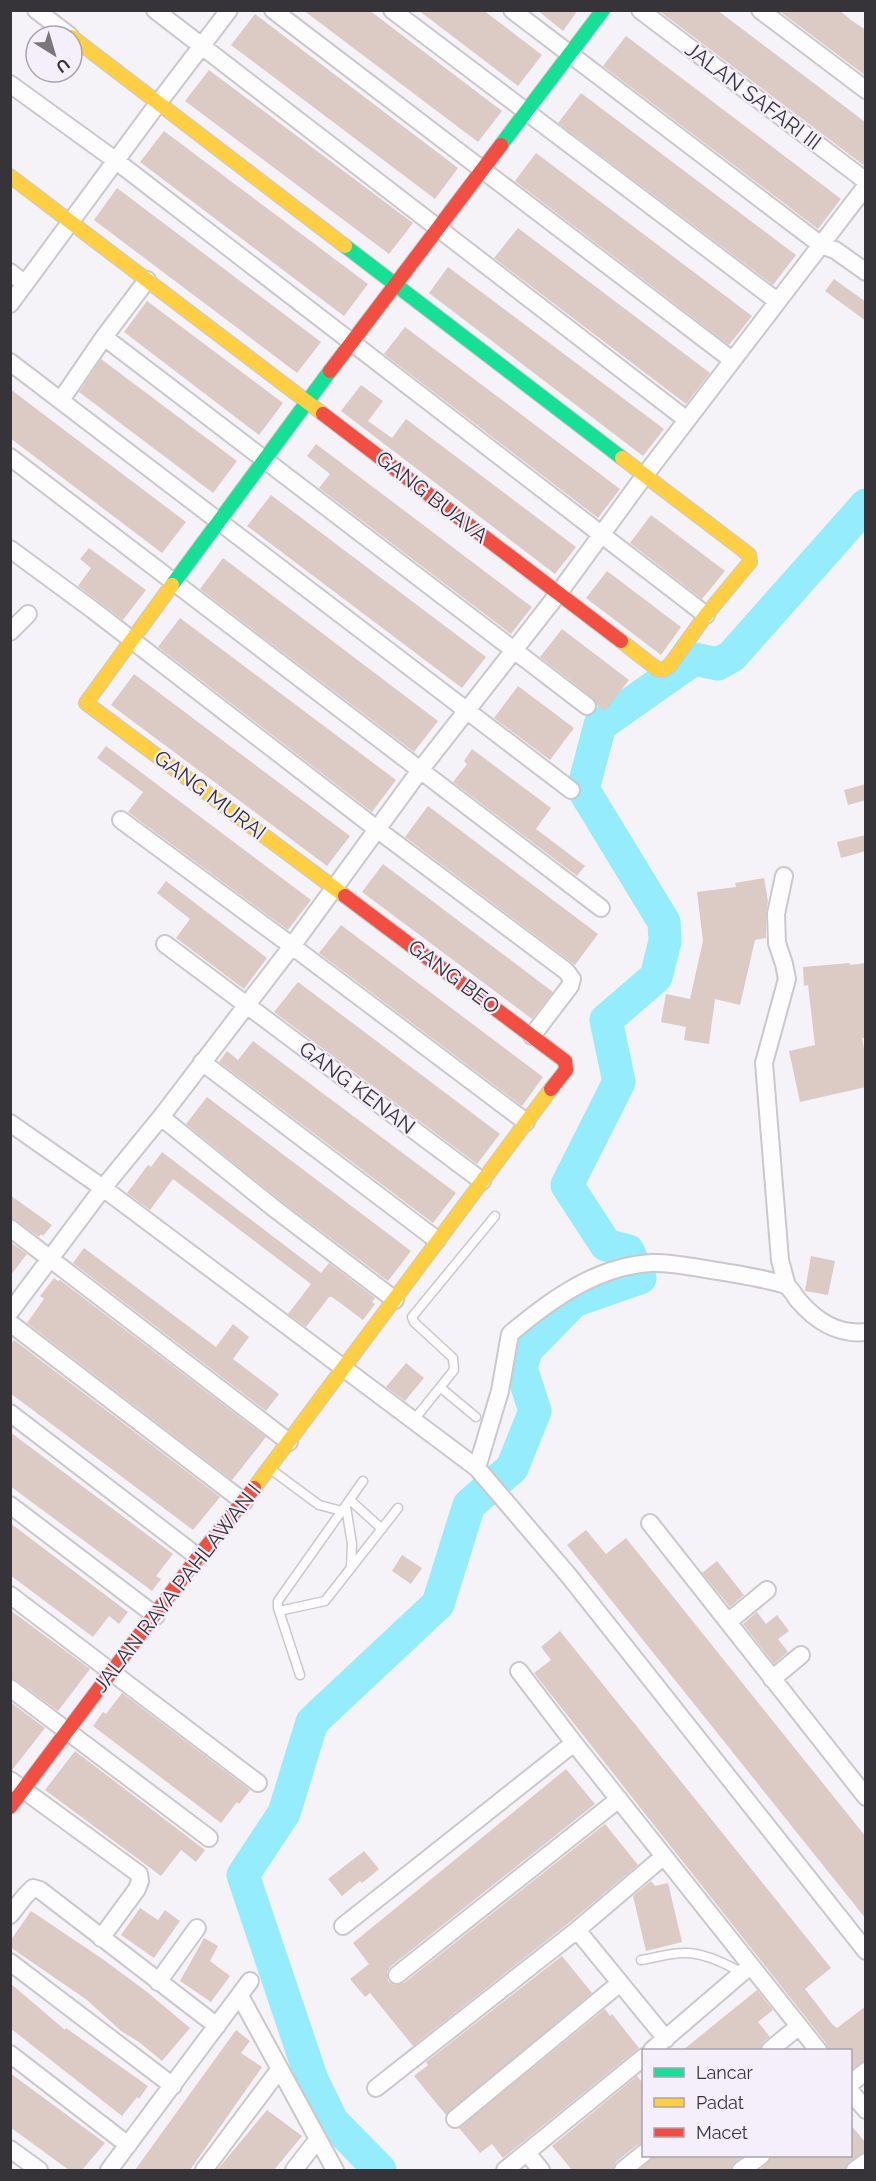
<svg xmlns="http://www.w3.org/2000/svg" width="876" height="2181" font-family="Raleway,sans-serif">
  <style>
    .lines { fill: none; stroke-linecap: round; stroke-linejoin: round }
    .river { stroke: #94ecfc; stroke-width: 33 }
    .building { fill: #dccbc4 }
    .lane-casing { stroke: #cbc8cd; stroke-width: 11 }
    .street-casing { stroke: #cbc8cd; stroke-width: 20 }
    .fast-casing { stroke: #cbc8cd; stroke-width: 16 }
    .slow-casing { stroke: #cbc8cd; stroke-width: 16 }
    .jam-casing { stroke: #cbc8cd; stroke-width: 16 }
    .lane { stroke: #fefdfe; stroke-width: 8 }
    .street { stroke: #fefdfe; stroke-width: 16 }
    .fast { stroke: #16e098; stroke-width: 14 }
    .slow { stroke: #ffcf43; stroke-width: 14 }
    .jam { stroke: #f24e42; stroke-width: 14 }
    .labels { text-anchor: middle; stroke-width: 4.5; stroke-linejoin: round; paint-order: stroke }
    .street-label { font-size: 21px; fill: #373439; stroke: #f4effb }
  </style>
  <rect width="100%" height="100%" fill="#f5f2f8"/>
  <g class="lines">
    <path class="river" d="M380 2170 332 2121 312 2080 243 1875 284 1813 312 1722 438 1604 469 1505 512 1468 535 1411 521 1368 526 1350 574 1301 640 1278 628 1251 606 1245 567 1185 619 1082 606 1020 656 977 665 941 664 922 583 789 600 725 694 659 718 664 732 656 866 505"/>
  </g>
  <path class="building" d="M303 10H369L502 111 478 142Z
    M418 10H483L542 55 518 86Z
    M537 10H578L563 31Z
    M658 10H717L856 115 866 123V167Z
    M778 10H839L851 20 866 30V76Z
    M255 14 458 168 435 199 231 45Z
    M626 36 841 199 818 229 603 66Z
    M209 70 413 223 389 254 185 101Z
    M581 93 796 255 773 285 558 123Z
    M164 131 368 284 344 316 140 162Z
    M536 153 752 316 729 345 515 181Z
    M117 188 321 342 297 373 94 220Z
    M518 228 710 373 686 404 494 258Z
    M448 267 664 429 643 456 429 293Z
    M834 279 866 302V321L825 291Z
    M147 301 283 403 259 435 124 332Z
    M405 327 620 489 598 518 384 354Z
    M101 359 237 461 213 493 79 392Z
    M361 385 383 401 368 421 392 438 406 419 576 547 555 574 341 411Z
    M10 389 186 522 162 553 10 438Z
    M316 444 532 607 511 634 319 488 330 474 307 456Z
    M271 495 486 657 462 688 247 526Z
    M651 515 725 571 702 599 630 543Z
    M89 548 146 590 123 620 78 586 91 568 80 559Z
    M223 558 438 721 414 752 200 589Z
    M607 571 681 627 661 655 586 598Z
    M180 618 396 780 372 812 158 647Z
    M562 629 629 680 605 711 597 705 593 698 540 657Z
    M134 674 350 836 327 866 111 705Z
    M518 686 574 728 550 760 494 718Z
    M106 746 311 900 288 930 128 812 143 792 97 758Z
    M472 749 551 808 536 829 585 866 577 876 453 782 467 764 464 761Z
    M866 784V800L848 805 844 790Z
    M428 806 598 934 575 965 405 837Z
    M866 835V851L841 858 837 842Z
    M383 864 553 992 532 1019 362 892Z
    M764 878 768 901 766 914V938L755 940 740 1005 715 999 709 1044 684 1040 686 1027 661 1022 666 994 690 999 703 941 697 892 736 887 735 883Z
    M166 881 267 958 244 989 176 938 190 919 157 893Z
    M341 925 543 1077 522 1106 319 953Z
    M850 963V965L866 963V1038H862L866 1059V1087L800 1102 789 1051 815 1045 808 985 804 986 803 967Z
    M298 982 500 1134 477 1164 274 1012Z
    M253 1041 456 1193 433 1223 219 1062 227 1051 238 1060Z
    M207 1097 411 1251 388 1281 281 1201 186 1124Z
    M162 1152 321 1273 329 1263 375 1298 372 1302 375 1304 363 1320 332 1297H329L306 1327 288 1314 311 1284 173 1179 150 1210 127 1193 148 1165 151 1167Z
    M10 1195 52 1225 43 1236 41 1234 39 1237 16 1220 10 1218Z
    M10 1242 27 1254 10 1276Z
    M84 1248 216 1347 233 1324 249 1337 233 1359 279 1394 266 1411 73 1263Z
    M811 1256 835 1261 828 1295 805 1291Z
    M54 1278 58 1281 60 1280 266 1437 232 1480 27 1323 44 1299 40 1296Z
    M14 1340 220 1497 193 1530 10 1393V1345Z
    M406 1363 424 1378 405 1401 386 1387Z
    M10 1432 173 1554 156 1576 161 1579 152 1591 10 1486Z
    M10 1523 128 1612 119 1624 109 1616 93 1637 10 1575Z
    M586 1530 606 1554 626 1538 866 1837V1919L567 1545Z
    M402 1555 422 1568 411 1584 392 1571Z
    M717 1561 744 1595 730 1607 702 1573Z
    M10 1610 90 1669 58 1711 16 1680 10 1678Z
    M757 1612 766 1624 777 1615 789 1631 778 1639 788 1652 774 1664 743 1624Z
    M560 1631 831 1968 805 1989 832 2024 837 2028 866 2006V2061L850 2070V2050H828L826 2043 534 1673 551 1660 541 1647Z
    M122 1693 250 1790 239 1804 237 1802 221 1823 93 1726 103 1712 106 1714Z
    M10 1702 45 1728 12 1770H10Z
    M75 1751 205 1850 196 1862 181 1850 161 1876 45 1790Z
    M566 1769 595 1804 390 1967 387 1972 388 1981 394 1985 404 1983 605 1824 638 1865 570 1922 413 2046 370 1993 365 1997 350 1979 369 1964 353 1943Z
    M364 1851 379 1869 362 1883 360 1881 342 1896 328 1879Z
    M651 1881 655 1886 668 1883 682 1942 646 1951 633 1896Z
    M140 1908 158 1920 165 1910 180 1921 154 1958 121 1935Z
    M31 1911 104 1960 147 1992 190 2028 162 2061 139 2042 121 2031 87 2000 10 1947V1941Z
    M204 1938 218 1946 210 1961 230 1976 211 2002 180 1981Z
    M562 1956 592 1993 446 2115 414 2076 428 2065 426 2062Z
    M10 1983 65 2030 66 2028 148 2086 139 2099 137 2097 122 2116 10 2028Z
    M757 1990 773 2010 758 2022 770 2037 763 2042 760 2050H683Z
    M605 2009 610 2016 612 2014 639 2048 503 2158 492 2144 480 2153 459 2128Z
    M236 2030 250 2041 241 2053 262 2067 190 2170H135Z
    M10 2073 105 2143 82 2170H69L10 2127Z
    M637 2076 644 2084V2143L637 2145 616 2162 613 2170H572L552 2146Z
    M267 2110 302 2136 274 2170H217Z
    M850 2124 866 2143V2152L849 2162 845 2170H759L767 2164 771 2156H850Z
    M654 2156H743L735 2162 731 2170H639Z"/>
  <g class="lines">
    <g class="lane-casing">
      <path id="lane" d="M441 1388 476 1417
        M413 1421 454 1370 453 1358 414 1322 412 1317 495 1216
        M269 1468 319 1505 342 1511
        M350 1500 382 1529
        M346 1507 352 1544 351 1566
        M279 1611 325 1601 398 1508
        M300 1675 278 1608V1601L363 1481
        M641 1960C655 1958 670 1953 683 1953 703 1952 725 1963 742 1973"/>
    </g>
    <g class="street-casing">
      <path id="street" d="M36 10 70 36
        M155 10 687 420
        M273 10 732 360
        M392 10 777 301
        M512 10 821 245 835 250 866 272
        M640 10 866 181
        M760 10 866 90
        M10 84 115 160 706 615
        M10 272 25 284
        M10 304 159 102 229 10
        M104 337 587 706
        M10 362 571 790
        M61 400 104 337 147 280
        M10 457 601 908
        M10 549 93 610 378 830 566 971 572 979 570 986 532 1036
        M10 632 28 614
        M121 820 292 946 526 1122
        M784 876 776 914 777 943 784 964 787 979 764 1063 780 1260 787 1286
        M165 944 482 1181
        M202 1062 437 1240
        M161 1117 275 1209 395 1300
        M10 1123 103 1188 477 1468 569 1576 866 1951
        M10 1228 289 1442
        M10 1312 103 1188 161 1117 292 946 421 769 558 594 645 475 866 186
        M10 1323 244 1502
        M10 1413 198 1557
        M477 1468 500 1391 510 1334C550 1300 597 1266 651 1263 675 1262 701 1269 724 1272 735 1274 779 1281 787 1286 791 1289 795 1296 798 1300 816 1321 837 1335 866 1332
        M10 1505 156 1616
        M650 1523 866 1797
        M10 1595 258 1783
        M728 1622 767 1590
        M519 1671 574 1743 818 2050
        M772 1679 801 1655
        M10 1688 209 1838
        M10 1780 139 1874 140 1881 137 1889 101 1938
        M10 1915 25 1896 33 1888 40 1890 217 2026
        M343 1926 574 1743
        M577 1930 666 2039
        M10 1962 173 2086
        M397 1975 619 1799
        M158 1982 197 1928
        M240 1996 335 2170
        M652 2050 750 1966
        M770 2050 799 2026
        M10 2054 128 2145
        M850 2084 866 2071
        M376 2088 577 1930 664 1856
        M850 2091 866 2110
        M455 2119 620 1983
        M10 2149 39 2170
        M528 2154 541 2170
        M109 2170 250 1981
        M204 2170 279 2070
        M294 2170 318 2139
        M505 2170 644 2057
        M623 2170 644 2153
        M741 2170 761 2156
        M855 2170 866 2162"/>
    </g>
    <g class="fast-casing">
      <path id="fast" d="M501 145 603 10
        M345 246 622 458
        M172 585 330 371"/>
    </g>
    <g class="slow-casing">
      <path id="slow" d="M72 37 345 246
        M10 176 323 414
        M172 585 86 703 345 896
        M621 641 657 669 663 670 670 665 706 615 750 562 749 555 743 550 622 458
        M254 1488C354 1355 451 1222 551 1089"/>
    </g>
    <g class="jam-casing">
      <path id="jam" d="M330 371 501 145
        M323 414 621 641
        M345 896 565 1061 566 1070 551 1089
        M10 1807 198 1557 254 1488"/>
    </g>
    <use href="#lane" class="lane"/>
    <use href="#street" class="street"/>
    <use href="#fast" class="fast"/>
    <use href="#slow" class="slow"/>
    <use href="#jam" class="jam"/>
  </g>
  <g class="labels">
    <g class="street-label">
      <text transform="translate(753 96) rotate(37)" y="7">JALAN SAFARI III</text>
      <text transform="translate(432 497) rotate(38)" y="7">GANG BUAVA</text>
      <text transform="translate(210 795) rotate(37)" y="7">GANG MURAI</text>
      <text transform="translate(454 977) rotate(37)" y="7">GANG BEO</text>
      <text transform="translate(357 1088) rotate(37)" y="7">GANG KENAN</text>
      <text transform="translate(177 1588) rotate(-52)" y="7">JALAN RAYA PAHLAWAN I</text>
    </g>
  </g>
  <rect width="876" height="2181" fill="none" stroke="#373439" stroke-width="24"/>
  <rect x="642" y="2049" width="210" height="108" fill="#f4effb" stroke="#a8a4ad" stroke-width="1.5"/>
  <rect x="654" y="2068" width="30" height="9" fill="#16e098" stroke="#a8a4ad" stroke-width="1.5"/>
  <text x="696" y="2079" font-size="18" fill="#373439">Lancar</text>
  <rect x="654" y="2098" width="30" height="9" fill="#ffcf43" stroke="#a8a4ad" stroke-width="1.5"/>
  <text x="696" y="2109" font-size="18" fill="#373439">Padat</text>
  <rect x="654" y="2128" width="30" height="9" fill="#f24e42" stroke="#a8a4ad" stroke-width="1.5"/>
  <text x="696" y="2139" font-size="18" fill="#373439">Macet</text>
  <g transform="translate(54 54) rotate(143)"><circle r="28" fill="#f4effb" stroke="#a8a4ad" stroke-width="1.5"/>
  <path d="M0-4.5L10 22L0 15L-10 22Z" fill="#7a767c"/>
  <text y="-9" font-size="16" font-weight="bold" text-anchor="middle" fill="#373439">U</text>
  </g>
</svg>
